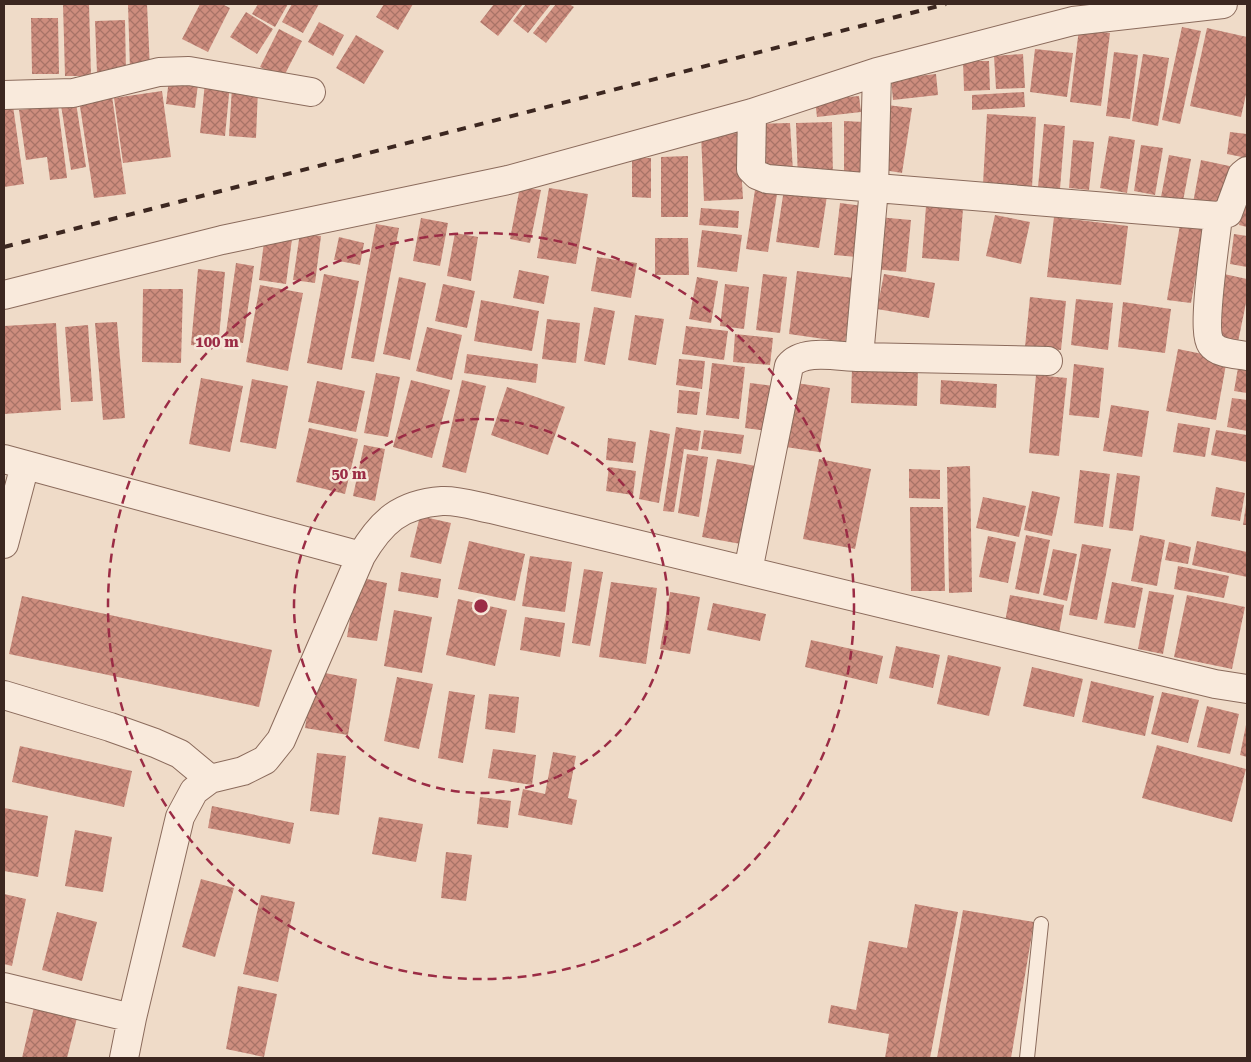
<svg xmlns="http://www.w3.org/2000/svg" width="1251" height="1062" font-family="'Roboto Serif',serif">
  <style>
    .building { fill: url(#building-cross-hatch) }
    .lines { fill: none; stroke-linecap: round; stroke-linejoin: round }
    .service-casing { stroke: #8b6b5c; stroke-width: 16 }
    .minor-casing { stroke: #8b6b5c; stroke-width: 30 }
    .service { stroke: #f9eadc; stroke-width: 14 }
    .minor { stroke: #f9eadc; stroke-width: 28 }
    .rail { stroke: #3c2720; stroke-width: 4; stroke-dasharray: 9 9; stroke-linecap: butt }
    .ring { fill: none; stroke: #9b2c45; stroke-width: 2.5; stroke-dasharray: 9 6 }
    .centre { fill: #9b2c45; stroke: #f6e7d8; stroke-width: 2.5 }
    .ring-label { font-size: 15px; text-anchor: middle; font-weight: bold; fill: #9b2c45; stroke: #f6e7d8; stroke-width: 5; stroke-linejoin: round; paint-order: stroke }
  </style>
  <defs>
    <pattern id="building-cross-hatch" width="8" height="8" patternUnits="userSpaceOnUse" patternTransform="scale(1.25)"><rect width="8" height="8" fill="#cd8d7e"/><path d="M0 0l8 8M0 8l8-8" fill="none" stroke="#a87367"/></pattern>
  </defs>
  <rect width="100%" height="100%" fill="#efdbc8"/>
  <path class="building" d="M63 4H89L91 76H65Z
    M128 4H147L150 69 130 70Z
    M200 4H222L230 8 208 52 182 39Z
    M258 4H288L275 27 252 14Z
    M292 4H319L303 33 282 22Z
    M384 4H413L398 30 376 17Z
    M494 4H523L498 36 480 22Z
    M526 4H551L528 33 513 21Z
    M556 4H569L574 7 546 43 533 33Z
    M246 12 273 29 257 54 230 37Z
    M31 18H58L59 74H32Z
    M125 20 126 73 97 74 95 21Z
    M319 22 344 35 333 56 308 42Z
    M1182 27 1201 31 1180 124 1162 120Z
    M1207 28 1247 37V90L1241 117 1190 106Z
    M279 29 302 41 283 78 260 67Z
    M1079 29 1110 33 1101 106 1070 102Z
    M356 35 384 51 364 84 336 68Z
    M1035 49 1073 53 1067 97 1030 92Z
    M1114 52 1138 55 1130 119 1106 116Z
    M1023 54 1025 88 996 89 994 56Z
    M1143 54 1169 58 1158 126 1132 121Z
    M963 61H989L990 90 964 91Z
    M936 74 938 95 893 100 891 79Z
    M169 79 198 84 195 108 166 104Z
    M205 82 230 84 225 136 200 133Z
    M232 87 258 89 256 138 229 136Z
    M162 91 171 157 123 163 114 98Z
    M1024 92 1025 107 972 110V95Z
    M112 96 126 194 94 198 79 100Z
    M859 96 861 112 817 117 815 100Z
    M76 103 86 167 71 170 61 105Z
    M887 105 912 108 902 173 878 169Z
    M13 106 24 184 4 187V107Z
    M58 106 67 178 50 180 47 157 26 160 19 110Z
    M987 114 1036 117 1032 187 983 184Z
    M844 121 864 122 863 179 844 178Z
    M832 122 833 179 798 180 796 123Z
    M790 123 793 171 760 172 757 124Z
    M1044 124 1065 126 1060 189 1038 187Z
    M1230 132 1247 134V158L1227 154Z
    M739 133 743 199 704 201 701 135Z
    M1109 136 1135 140 1127 193 1100 188Z
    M1073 140 1094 142 1089 190 1069 188Z
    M1141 145 1163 148 1155 195 1134 191Z
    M1169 155 1191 159 1183 201 1161 197Z
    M688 156V217H661V157Z
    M632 158H651V198L632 197Z
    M1201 160 1234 167 1226 210 1193 203Z
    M520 187 541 190 530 243 510 239Z
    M549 188 588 194 576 264 537 258Z
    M1246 188H1247V227L1239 225Z
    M784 189 827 196 819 248 776 242Z
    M755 190 777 194 768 252 746 249Z
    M840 203 863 206 857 257 834 255Z
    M926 206 963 209 959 261 922 258Z
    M701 208 739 211 738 228 699 225Z
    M995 215 1030 222 1021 264 986 256Z
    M878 217 911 220 906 272 874 269Z
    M1054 217 1128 226 1121 285 1047 277Z
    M421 218 448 223 440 266 413 261Z
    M1181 219 1205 223 1191 303 1167 300Z
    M376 224 399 228 374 362 351 358Z
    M702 230 742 235 737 272 697 267Z
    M300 233 321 236 315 283 293 280Z
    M455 233 478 237 471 281 447 276Z
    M1234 234 1247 236V267L1230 264Z
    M265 235 292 239 286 284 259 280Z
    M339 237 364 243 360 265 334 260Z
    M655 238H688L689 275H655Z
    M597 257 637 263 631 298 591 291Z
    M236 263 254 266 243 343 225 340Z
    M198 269 225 272 218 348 191 345Z
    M519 270 549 276 544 304 513 298Z
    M797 271 854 278 845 342 789 334Z
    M324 274 359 281 342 370 307 363Z
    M763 274 787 277 780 333 756 330Z
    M884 274 935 283 929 318 877 309Z
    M1224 274 1247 279V298L1238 342 1211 337Z
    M399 277 426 283 410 360 383 354Z
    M697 277 718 281 711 323 689 319Z
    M443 284 475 291 467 328 435 321Z
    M725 284 749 287 744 329 720 326Z
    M260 285 303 293 288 371 246 362Z
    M143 289H183L181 363 142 362Z
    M1030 297 1066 301 1061 350 1025 347Z
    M1076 299 1113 303 1108 350 1071 345Z
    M481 300 539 311 532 351 474 341Z
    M1123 302 1171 309 1165 353 1118 347Z
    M594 307 615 311 605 365 584 361Z
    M635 315 664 319 656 365 628 360Z
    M547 319 580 323 576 363 542 359Z
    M117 322 125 418 103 420 95 323Z
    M56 323 61 410 4 414V326Z
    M88 325 93 401 71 402 65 327Z
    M686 326 728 331 724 360 682 354Z
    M427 327 462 335 452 380 416 371Z
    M735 334 773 338 770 365 733 362Z
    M1178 349 1227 359 1216 420 1166 411Z
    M467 354 538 364 536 383 464 373Z
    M679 359 705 361 702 389 676 385Z
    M1239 362 1247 363V393L1234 391Z
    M712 363 745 367 739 419 706 415Z
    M1074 364 1104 368 1099 418 1069 415Z
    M852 367 918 370 917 406 851 403Z
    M376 373 400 377 388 437 364 433Z
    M1036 375 1067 378 1059 456 1029 453Z
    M201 378 243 386 230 452 189 444Z
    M252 379 288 386 276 449 240 442Z
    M411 380 450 390 432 458 393 447Z
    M462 380 486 386 466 473 442 467Z
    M941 380 997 384 996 408 940 404Z
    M317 381 365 391 356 432 308 422Z
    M789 382 830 388 819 452 779 446Z
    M750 383 774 386 769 431 745 428Z
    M507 387 565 407 548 455 491 435Z
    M679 390 700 392 697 415 677 413Z
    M1232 398 1247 400V431L1227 427Z
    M1111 405 1149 411 1142 457 1103 451Z
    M1178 423 1210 428 1205 457 1173 452Z
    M676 427 701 431 698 451 684 449 674 512 663 511Z
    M309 428 358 439 345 494 296 482Z
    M650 430 670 434 659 503 639 499Z
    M704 430 744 435 741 454 701 449Z
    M1216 430 1247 435V462L1211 455Z
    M608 438 636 442 633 463 606 460Z
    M364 445 385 449 375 501 353 496Z
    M687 454 708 457 699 517 678 513Z
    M717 459 756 466 741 544 702 537Z
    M819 459 871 469 855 549 803 539Z
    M970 466 972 592 949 593 947 467Z
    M609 467 636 471 633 495 606 491Z
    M909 469 940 470V499L909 498Z
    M1080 470 1110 474 1103 527 1074 523Z
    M1117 473 1140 476 1133 531 1109 528Z
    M1216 487 1245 493 1240 521 1211 516Z
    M1032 491 1060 497 1052 536 1024 530Z
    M983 497 1026 506 1019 537 976 528Z
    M1246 505H1247V525H1243Z
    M910 507H943L945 591H911Z
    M420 516 451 523 441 564 410 557Z
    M1026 535 1050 540 1039 594 1015 589Z
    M1140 535 1165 540 1157 586 1131 581Z
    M988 536 1016 542 1008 583 979 577Z
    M469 541 525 554 515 601 458 589Z
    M1197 541 1247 552V577L1192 565Z
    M1169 542 1191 547 1188 564 1165 560Z
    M1082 544 1111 549 1097 620 1069 615Z
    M1053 549 1077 554 1067 601 1043 595Z
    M530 556 572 562 565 612 522 606Z
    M1178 566 1229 576 1224 598 1174 589Z
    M584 569 603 572 590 646 572 643Z
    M401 572 441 579 438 598 398 591Z
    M357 577 387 583 377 641 347 637Z
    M611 582 657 588 646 664 599 657Z
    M1112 582 1143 588 1135 628 1104 623Z
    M1149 591 1174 595 1163 654 1138 649Z
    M670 592 700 597 690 654 660 649Z
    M1010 595 1064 605 1059 633 1005 622Z
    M1187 595 1245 607 1232 669 1174 657Z
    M22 596 272 650 259 707 9 654Z
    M458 599 507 610 495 666 446 655Z
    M713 603 766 614 760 641 707 630Z
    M394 610 432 617 422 673 384 666Z
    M525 617 565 623 560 657 520 650Z
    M811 640 883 656 877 684 805 667Z
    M896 646 940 655 933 688 889 678Z
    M948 655 1001 667 989 716 937 704Z
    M1032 667 1083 679 1074 717 1023 706Z
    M314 671 357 679 348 735 305 728Z
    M397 677 433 684 419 749 384 741Z
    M1091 681 1154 696 1145 736 1082 722Z
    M449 691 475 695 463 763 438 758Z
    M1162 692 1199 700 1188 743 1151 734Z
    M489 694 519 697 515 733 485 729Z
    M1207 706 1239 714 1230 754 1197 747Z
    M1246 725H1247V757L1240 755Z
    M1157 745 1246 769 1232 822 1142 798Z
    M20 746 132 771 124 807 12 782Z
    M493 749 536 755 532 785 488 778Z
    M553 752 576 756 568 798 577 800 572 825 518 815 523 789 545 794Z
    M317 753 346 756 339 815 310 811Z
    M480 797 511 801 508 828 477 824Z
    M212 806 294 823 290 844 208 828Z
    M4 808 48 816 38 877 4 871Z
    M379 817 423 824 416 862 372 854Z
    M75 830 112 837 103 892 65 886Z
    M446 852 472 855 466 901 441 898Z
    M201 879 234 888 215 957 182 947Z
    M4 894 26 899 12 966 4 964Z
    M261 895 295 902 278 982 243 974Z
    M915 904 958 912 930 1058H885L889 1034 828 1023 831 1005 856 1010 869 941 907 948Z
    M963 910 1034 922 1011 1058H937Z
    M57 912 97 922 82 981 42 970Z
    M238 986 277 994 264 1057 226 1049Z
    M34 1007 77 1018 67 1058H22Z"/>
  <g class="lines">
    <g class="service-casing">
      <path id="service" d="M1027 1058 1041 924"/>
    </g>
    <g class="minor-casing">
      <path id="minor" d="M4 95 73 93 159 72 189 71 311 92
        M752 113 751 169 757 175 767 179 1218 216 1228 213 1242 175 1247 171
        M1218 216C1216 238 1201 330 1211 344 1218 354 1236 354 1247 356
        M4 295 222 240 508 180 752 113 877 72 1073 21 1223 4
        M859 357 1048 361
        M4 459 361 556
        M4 544 25 465
        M748 571 789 366C803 348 839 357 859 357L874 188 877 72
        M4 695 110 727 155 743 180 754 210 779
        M4 987 132 1018
        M124 1058 132 1018 180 817 194 791 210 779 243 771 265 760 281 740 361 556C381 522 400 504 442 501 457 500 476 506 491 509L1215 684 1247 689"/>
    </g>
    <use href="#service" class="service"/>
    <use href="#minor" class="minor"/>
    <path class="rail" d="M4 247 946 4"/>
  </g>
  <g class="ring">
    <circle cx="481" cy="606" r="187"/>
    <circle cx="481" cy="606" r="373"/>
  </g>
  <circle cx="481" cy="606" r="8" class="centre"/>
  <g class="ring-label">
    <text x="217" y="347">100 m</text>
    <text x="349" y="479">50 m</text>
  </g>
  <rect width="1251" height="1062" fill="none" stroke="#3c2720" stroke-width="10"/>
</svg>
